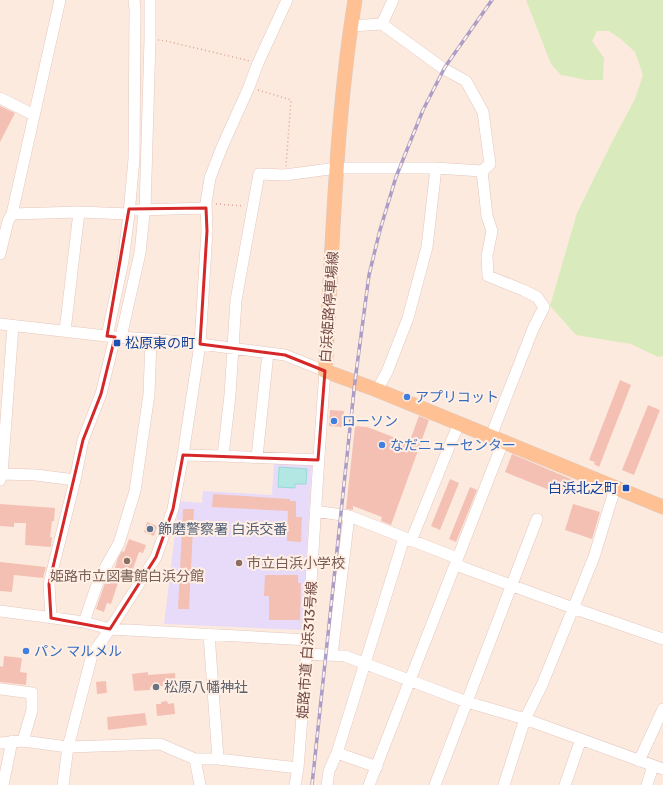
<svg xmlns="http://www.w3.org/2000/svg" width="663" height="785" font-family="Rubik,'Noto Sans JP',sans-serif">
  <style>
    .education { fill: #e8dbf9 }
    .green { fill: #d9ebbc }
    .water { fill: #b2e7e4; stroke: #98d9d6 }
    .building { fill: #f4c0b4 }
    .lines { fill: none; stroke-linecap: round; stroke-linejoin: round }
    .minor-casing { stroke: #e3c7bd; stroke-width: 12 }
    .major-casing { stroke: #d8cdcb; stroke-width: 15 }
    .path { stroke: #d8a498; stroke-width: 1.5; stroke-dasharray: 1 3; stroke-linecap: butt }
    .minor { stroke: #fff; stroke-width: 11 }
    .major { stroke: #ffc193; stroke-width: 14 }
    .rail-casing { stroke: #ab9dc6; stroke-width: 3.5 }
    .rail { stroke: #ffefe5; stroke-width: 2; stroke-dasharray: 6; stroke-linecap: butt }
    .marked { fill: none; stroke: #d62828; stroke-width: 3; stroke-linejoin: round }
    .transit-dot { fill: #1a4fb4; stroke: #ffefe5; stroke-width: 1.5 }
    .shop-dot { fill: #3f7fe0; stroke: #ffefe5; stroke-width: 1.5 }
    .service-dot { fill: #5c6f8a; stroke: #ffefe5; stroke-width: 1.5 }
    .education-dot { fill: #8d6e63; stroke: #ffefe5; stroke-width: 1.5 }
    .worship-dot { fill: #6b7280; stroke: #ffefe5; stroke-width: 1.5 }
    .labels { text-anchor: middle; stroke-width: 4; stroke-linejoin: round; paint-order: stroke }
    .street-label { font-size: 14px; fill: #744c45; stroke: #ffefe5 }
    .transit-label { font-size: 14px; fill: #164399; stroke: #ffefe5; text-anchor: start }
    .shop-label { font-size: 14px; fill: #366cbe; stroke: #ffefe5; text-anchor: start }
    .service-label { font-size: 14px; fill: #4e5e75; stroke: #ffefe5; text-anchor: start }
    .education-label { font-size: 14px; fill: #785e54; stroke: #ffefe5; text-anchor: start }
    .worship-label { font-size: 14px; fill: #5b616d; stroke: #ffefe5; text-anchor: start }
  </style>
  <rect width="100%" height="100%" fill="#fdeade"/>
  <path class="education" d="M274 462 312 466 302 630 164 624 179 501 202 503 203 491 272 495Z"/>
  <path class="green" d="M526 0H663V356L658 357 631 344 576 335 550 306 577 213 613 140 635 99 643 75 635 52 621 39 609 31H597L592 41 604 58 603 80H587L561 75 551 64Z"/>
  <path class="water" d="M279 467 307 469 306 484H295V488L278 487Z"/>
  <path class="building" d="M0 106 15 113 0 142Z
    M620 380 631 385 599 467 594 464 595 462 589 460Z
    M648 405 660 410 634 475 622 470Z
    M330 410 344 411 342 427 329 426Z
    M419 416 429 420 391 525 381 521 382 517 353 506V510L346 509 355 426 367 427 409 443Z
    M512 454 571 479 564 496 505 472Z
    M450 479 459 483 440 530 431 526Z
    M470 487 477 490 456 542 449 539Z
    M213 494 290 499V501H296V517H302L301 542 287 541 288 511 212 507Z
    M0 504 55 508 54 521H52L50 537H52L51 547 25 545 26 523H14V527L0 526Z
    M573 504 600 512 592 539 565 530Z
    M183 509H194L189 609H178Z
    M147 522 157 526 154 536 144 532Z
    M129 539 146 545 143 553 139 552 129 580 120 577 111 604 107 603 104 612 96 609 105 583 110 584 118 558 122 551 124 552Z
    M0 562 46 567 43 578 14 575 12 592 0 591Z
    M265 575H298V583H301L300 620H269V596H264Z
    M4 656 22 658 20 672 27 673 26 685 0 682V666L3 667Z
    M148 672V675L175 673 176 685 150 687V690L134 691 132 674Z
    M106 681 107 693 97 694 96 682Z
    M167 701 168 704 174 703 175 714 157 716 156 704H161V702Z
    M145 713 147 725 108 730 107 717Z"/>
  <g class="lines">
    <g class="minor-casing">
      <path id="minor" d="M393 0 382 24 444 69 466 81 483 112 490 164 482 171 487 216 492 231 487 256 488 276 523 290 537 297 544 307 533 329 491 436
        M351 26 382 24
        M0 98 34 115
        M138 210 206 208
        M12 214 79 212 129 214
        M0 254 8 221 12 214 60 0
        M0 324 115 337 151 339 200 344 285 355 325 371C315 503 309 635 298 768L295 785
        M65 331 79 212
        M107 336 123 261 129 214 134 159 135 9 134 0
        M121 337 140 253 144 214 145 210 150 39V0
        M377 390 387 372 408 318 427 247 436 168
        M183 455 223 456 318 460
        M223 456 230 395 236 300 259 174 285 175 337 168H436L482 171
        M257 457 268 353
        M2 474 36 475 75 480
        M0 480 2 474 13 326
        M315 511 349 516 457 558
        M411 541 451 442 459 424
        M456 565 573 608 663 639
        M0 611 84 622 110 629 308 640
        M51 618 49 584 75 480 83 440 101 394 115 337
        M84 622 99 579 119 543 135 491 149 394 151 339
        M209 634 218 759
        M307 654 345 656 467 702 525 719 663 769
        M332 655 349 516
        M0 689 32 693V710L23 741
        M0 743 23 741 68 747 160 744 195 759H218L298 768
        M337 753 377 767
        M195 759 200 785
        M639 761 663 709
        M3 785 12 741
        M63 785 68 747 92 655 110 629 156 557 173 509 183 455 200 344 207 231 206 203 210 178 222 147 249 87 258 63 287 0
        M327 785 329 771 337 753 404 538
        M369 785 503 442
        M435 785 537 519
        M504 785 525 719 542 685 594 557 615 488
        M565 785 581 739
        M647 785 653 766"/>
    </g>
    <g class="major-casing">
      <path id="major" d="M355 0C335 122 333 247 325 371L377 390 663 507"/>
    </g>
    <path class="path" d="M158 40 166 41 250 61
      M258 90 291 100 286 166
      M216 204 244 206"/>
    <use href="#minor" class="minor"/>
    <use href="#major" class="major"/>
    <g class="rail-casing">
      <path id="rail" d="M312 785 355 381 369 275 380 230 396 177 423 110 445 67 492 0"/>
    </g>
    <use href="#rail" class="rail"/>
  </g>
  <path class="marked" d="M206 208 207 231 200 344 285 355 325 371 318 460 183 455 173 509 156 557 110 629 51 618 49 584 83 440 101 394 115 337 107 336 129 209Z"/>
  <g class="transit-dot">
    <rect x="113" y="339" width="8" height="8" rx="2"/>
    <rect x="622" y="484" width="8" height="8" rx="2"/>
  </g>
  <g class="shop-dot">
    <circle cx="407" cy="397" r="4"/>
    <circle cx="334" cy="421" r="4"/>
    <circle cx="382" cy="445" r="4"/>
    <circle cx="26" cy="651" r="4"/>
  </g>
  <circle class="service-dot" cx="150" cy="529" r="4"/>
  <g class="education-dot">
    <circle cx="127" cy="561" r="4"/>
    <circle cx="239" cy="563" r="4"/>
  </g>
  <circle class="worship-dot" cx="156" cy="687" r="4"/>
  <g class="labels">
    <g class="street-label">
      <text transform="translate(329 307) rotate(-86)" y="5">白浜姫路停車場線</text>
      <text transform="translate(307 650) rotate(-86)" y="5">姫路市道 白浜313号線</text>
    </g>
    <g class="transit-label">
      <text x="125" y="348">松原東の町</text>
      <text x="618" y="493" text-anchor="end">白浜北之町</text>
    </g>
    <g class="shop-label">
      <text x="415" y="402">アプリコット</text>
      <text x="342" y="426">ローソン</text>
      <text x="390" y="450">なだニューセンター</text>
      <text x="34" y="656">パン マルメル</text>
    </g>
    <g class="service-label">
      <text x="158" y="534">飾磨警察署 白浜交番</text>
    </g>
    <g class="education-label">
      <text x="247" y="568">市立白浜小学校</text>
      <text x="127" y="581" text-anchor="middle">姫路市立図書館白浜分館</text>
    </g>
    <g class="worship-label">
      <text x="164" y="692">松原八幡神社</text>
    </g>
  </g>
</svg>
